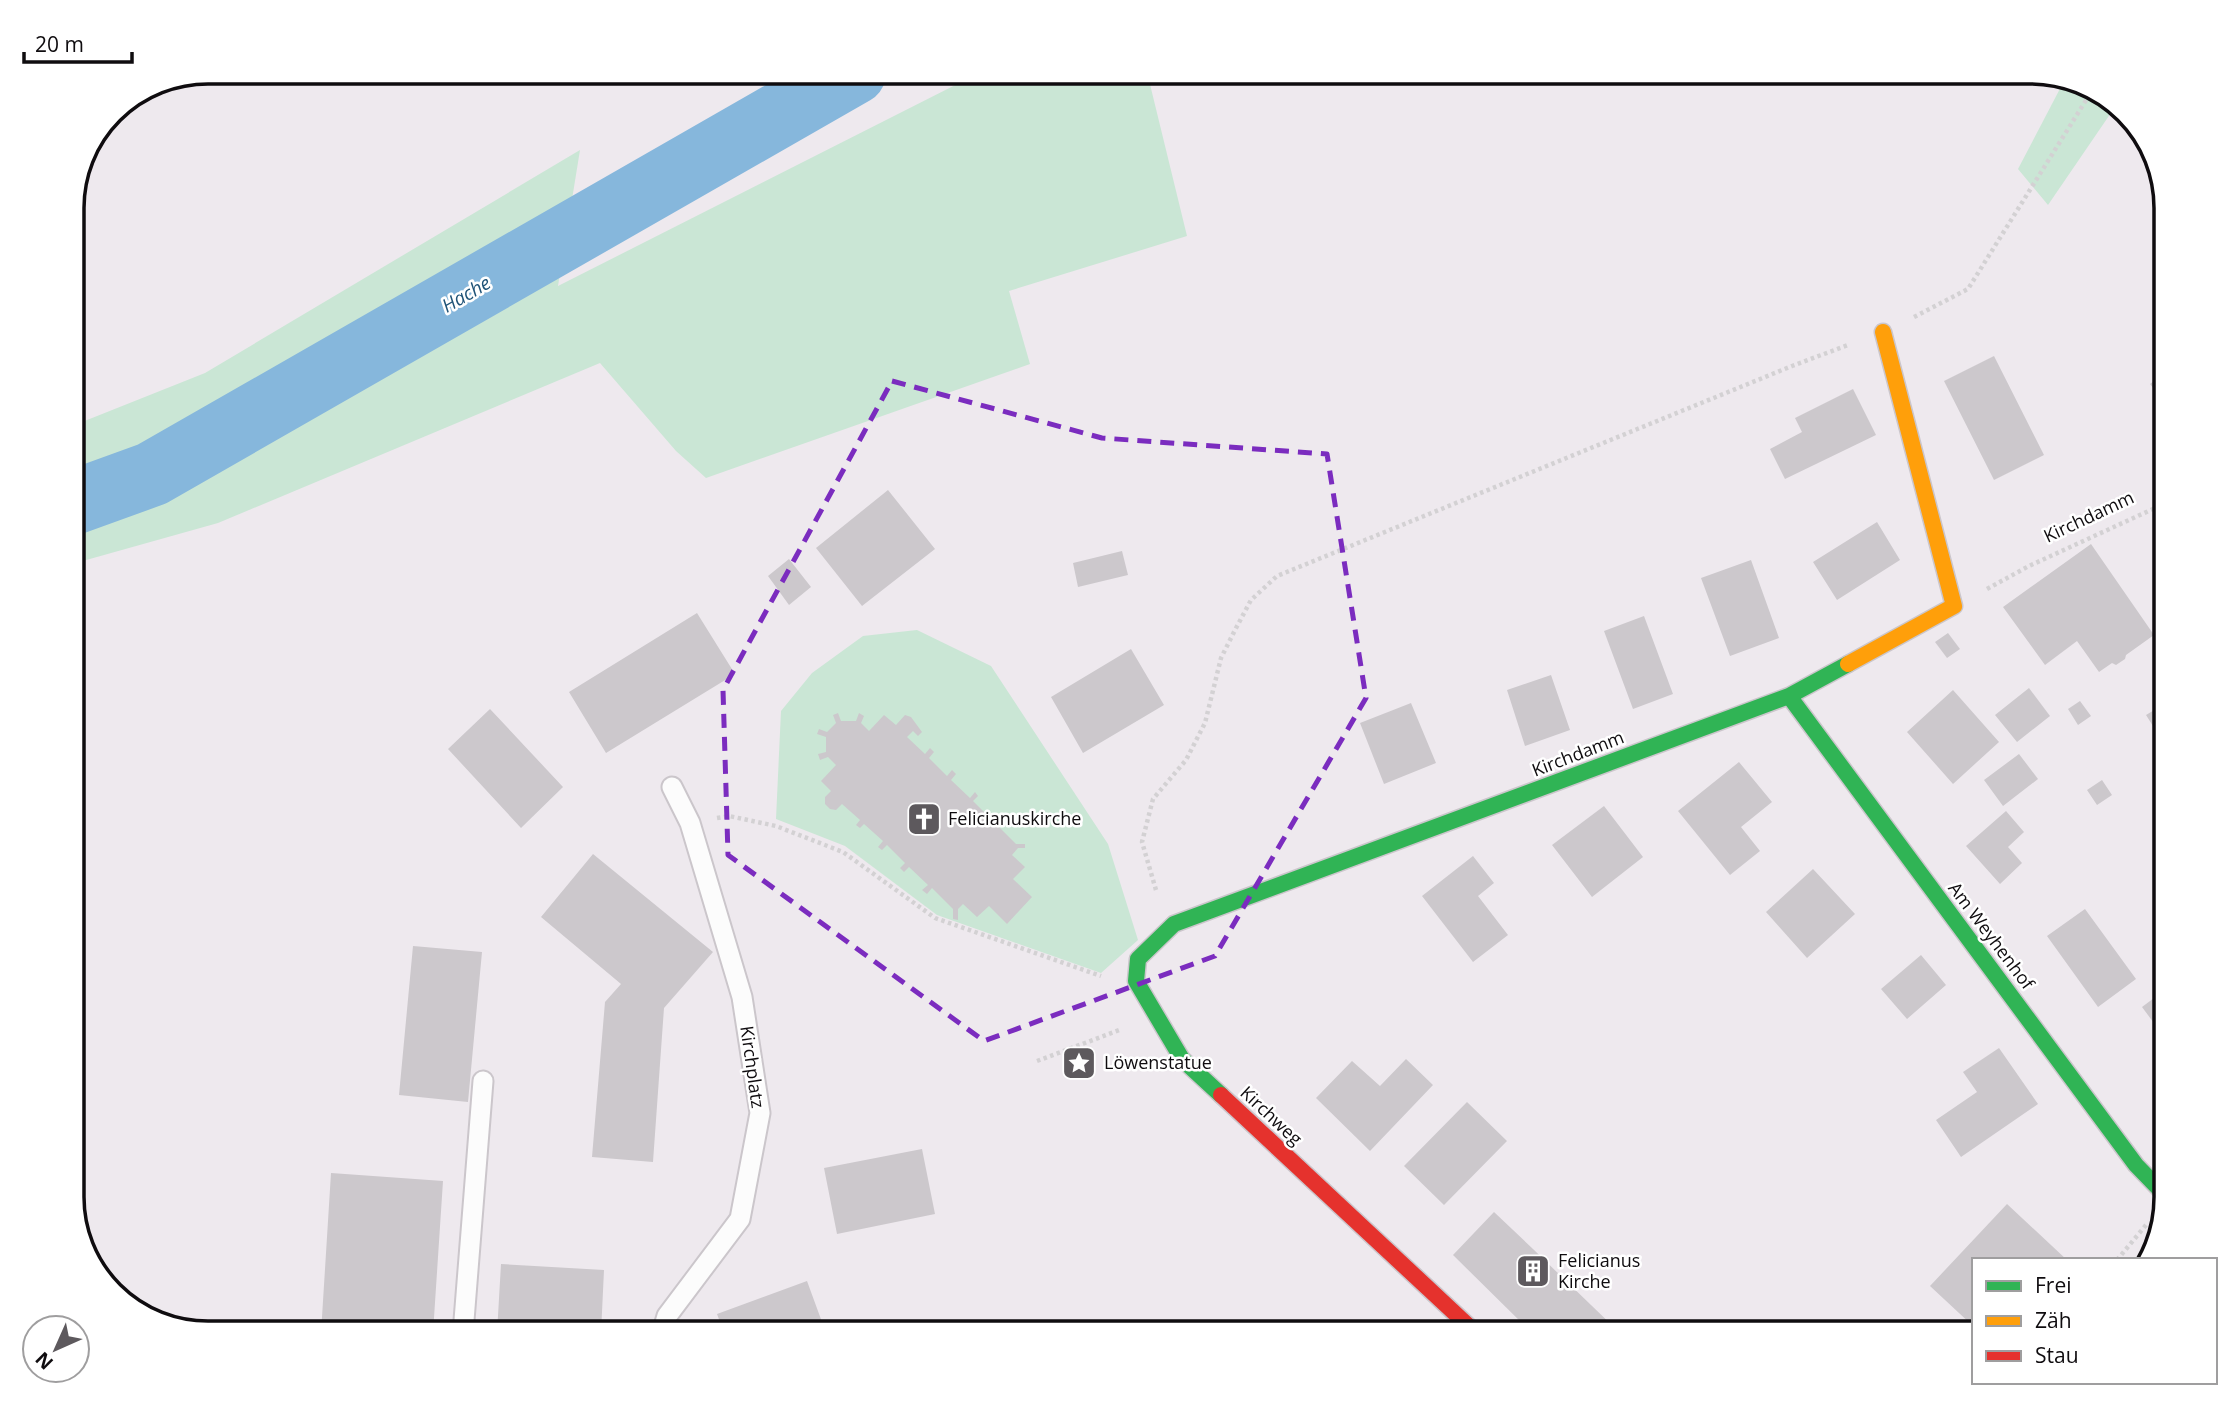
<svg xmlns="http://www.w3.org/2000/svg" width="2238" height="1405" font-family="'Open Sans',sans-serif">
  <style>
    .green { fill: #cae6d5 }
    .lines { fill: none; stroke-linecap: round; stroke-linejoin: round }
    .river { stroke: #86b7dc; stroke-width: 65 }
    .building { fill: #ccc8cc }
    .lane-casing { stroke: #cbc6cb; stroke-width: 23 }
    .fast-casing { stroke: #cbc6cb; stroke-width: 19 }
    .slow-casing { stroke: #cbc6cb; stroke-width: 19 }
    .jam-casing { stroke: #cbc6cb; stroke-width: 19 }
    .path { stroke: #d3d1d3; stroke-width: 4.5; stroke-dasharray: 3.5 3.5; stroke-linecap: butt }
    .lane { stroke: #fcfcfc; stroke-width: 19 }
    .fast { stroke: #30b455; stroke-width: 16 }
    .slow { stroke: #ff9f0a; stroke-width: 16 }
    .jam { stroke: #e5322d; stroke-width: 16 }
    .marked { fill: none; stroke: #7b2cbf; stroke-width: 5; stroke-dasharray: 14 9; stroke-linejoin: round }
    .labels { text-anchor: middle; stroke-width: 5; stroke-linejoin: round; paint-order: stroke }
    .street-label { font-size: 18px; fill: #0f0c0f; stroke: #fff }
    .poi-label { font-size: 18px; fill: #0f0c0f; stroke: #fff; text-anchor: start }
    .water-label { font-size: 19px; font-style: italic; fill: #1f5377; stroke: #fff }
    .rim { fill: none; stroke: #0f0c0f; stroke-width: 3.5 }
  </style>
  <rect width="100%" height="100%" fill="#eee9ee"/>
  <path class="green" d="M981 72H1147L1187 236 1009 291 1030 364 706 478 676 451 600 363 218 523 72 564V426L205 373 580 150 558 286Z
    M2064 81 2099 90 2115 107 2048 205 2018 169Z
    M917 630 991 666 1108 844 1138 940 1101 973 937 915 845 846 776 819 781 711 812 673 863 636Z"/>
  <g class="lines">
    <path class="river" d="M72 503 152 474 854 72"/>
  </g>
  <path class="building" d="M1994 356 2044 455 1994 480 1944 381Z
    M2166 371V404L2150 384Z
    M1853 389 1876 435 1785 479 1770 449 1802 432 1795 418Z
    M888 490 935 549 862 606 816 548Z
    M1877 522 1900 560 1837 600 1813 562Z
    M2091 544 2154 635 2126 655 2125 659 2116 665 2112 663 2099 672 2077 641 2045 665 2003 607Z
    M1122 551 1128 575 1078 587 1073 563Z
    M789 559 811 587 789 605 768 576Z
    M1751 560 1779 638 1730 656 1701 578Z
    M697 613 735 674 606 753 569 692Z
    M1644 616 1673 694 1633 709 1604 631Z
    M1948 633 1960 649 1947 658 1935 642Z
    M1131 649 1164 705 1083 753 1051 697Z
    M1551 675 1570 730 1525 746 1507 690Z
    M2029 688 2050 716 2017 742 1995 715Z
    M1953 690 1999 742 1953 784 1907 732Z
    M2080 701 2091 716 2078 725 2068 709Z
    M1411 703 1436 763 1384 784 1360 723Z
    M2166 703V730L2158 734 2146 715Z
    M490 709 563 787 521 828 448 749Z
    M838 713 841 721H856L859 713 864 716 861 723 869 731 884 715 896 725 905 715 911 717 922 732 918 736 913 731 907 737 925 754 930 748 934 752 929 758 947 776 952 770 956 774 951 780 970 798 975 792 978 796 973 801 991 819 996 814 1000 818 995 823 1016 844H1025V848H1018L1012 855 1025 867 1013 879 1032 897 1007 924 989 906 977 917 963 904 958 909V920L953 919V909L932 888 927 894 922 890 928 885 909 867 904 872 900 868 905 863 887 845 882 850 878 847 883 841 864 824 860 828 856 825 860 820 842 804 836 810 830 809 825 804V797L831 791 821 781 836 765 828 757 820 760 818 754 826 752V737L817 734 819 729 827 732 836 723 833 715Z
    M2019 754 2038 779 2003 806 1984 780Z
    M1739 762 1772 802 1741 827 1760 851 1730 875 1678 811Z
    M2102 780 2112 795 2097 805 2087 790Z
    M1604 806 1643 857 1592 897 1552 845Z
    M2006 811 2024 832 2008 847 2022 863 2000 884 1966 846Z
    M593 854 713 952 664 1008 653 1162 592 1157 605 1002 621 984 541 917Z
    M1473 856 1494 883 1478 896 1508 935 1473 962 1422 896Z
    M1813 869 1855 914 1807 958 1766 912Z
    M2085 909 2136 979 2098 1007 2047 936Z
    M413 946 482 952 468 1102 399 1095Z
    M1921 955 1946 985 1907 1019 1881 989Z
    M2166 989V1031L2162 1034 2142 1007Z
    M1999 1048 2038 1104 1961 1157 1936 1120 1977 1092 1963 1072Z
    M1406 1059 1433 1085 1370 1151 1316 1098 1352 1061 1380 1086Z
    M1467 1102 1507 1141 1444 1205 1404 1166Z
    M922 1149 935 1214 837 1234 824 1168Z
    M331 1173 443 1181 433 1333H321Z
    M2007 1204 2067 1260H1974V1327L1930 1286Z
    M1494 1212 1533 1249 1620 1333H1532L1453 1255Z
    M501 1264 604 1270 601 1333H497Z
    M807 1281 826 1333H724L717 1314Z"/>
  <g class="lines">
    <g class="lane-casing">
      <path id="lane" d="M463 1333 483 1081
        M662 1333 667 1316 740 1219 760 1113 742 997 690 823 672 787"/>
    </g>
    <g class="fast-casing">
      <path id="fast" d="M1789 696 2136 1165 2166 1196
        M1221 1095 1182 1059 1136 981 1138 959 1174 924 1789 696 1848 664"/>
    </g>
    <g class="slow-casing">
      <path id="slow" d="M1848 664 1954 606 1883 332"/>
    </g>
    <g class="jam-casing">
      <path id="jam" d="M1221 1095 1476 1333"/>
    </g>
    <path class="path" d="M1914 317 1968 289 2093 89
      M1987 589 2029 566 2166 503
      M717 818 729 816 776 826 843 852 935 918 1101 976
      M1156 890 1142 842 1153 799 1186 760 1205 723 1221 658 1235 630 1251 600 1277 576 1792 366 1848 345
      M1037 1061 1122 1029
      M2117 1260 2146 1225"/>
    <use href="#lane" class="lane"/>
    <use href="#fast" class="fast"/>
    <use href="#slow" class="slow"/>
    <use href="#jam" class="jam"/>
  </g>
  <path class="marked" d="M892 381 1102 438 1327 454 1366 698 1215 956 984 1041 728 855 723 690Z"/>
  <defs>
    <g id="church-square" transform="scale(1.75)"><rect x="-9" y="-9" width="18" height="18" rx="4" fill="#5d595d" stroke="#fff"/><path d="M-1.2-6h2.4v3.5h3.3v2.4h-3.3V6h-2.4V-.1h-3.3v-2.4h3.3Z" fill="#fff"/></g>
    <g id="sight-square" transform="scale(1.75)"><rect x="-9" y="-9" width="18" height="18" rx="4" fill="#5d595d" stroke="#fff"/><path d="M0-6L1.8-2.2L6-1.7L2.9 1.2L3.7 5.4L0 3.3L-3.7 5.4L-2.9 1.2L-6-1.7L-1.8-2.2Z" fill="#fff"/></g>
    <g id="building-square" transform="scale(1.75)"><rect x="-9" y="-9" width="18" height="18" rx="4" fill="#5d595d" stroke="#fff"/><path d="M-4-6H4V6H1V3H-1V6H-4ZM-2.5-4.3h1.7v1.8h-1.7ZM.8-4.3h1.7v1.8H.8ZM-2.5-1h1.7V.8h-1.7ZM.8-1h1.7V.8H.8Z" fill="#fff"/></g>
  </defs>
  <g fill-rule="evenodd">
    <use href="#church-square" x="924" y="819"/>
    <use href="#sight-square" x="1079" y="1063"/>
    <use href="#building-square" x="1533" y="1271"/>
  </g>
  <g class="labels">
    <g class="street-label">
      <text transform="translate(2089 517) rotate(-25)" y="6">Kirchdamm</text>
      <text transform="translate(1578 754) rotate(-21)" y="6">Kirchdamm</text>
      <text transform="translate(1991 936) rotate(53)" y="6">Am Weyhenhof</text>
      <text transform="translate(752 1067) rotate(82)" y="6">Kirchplatz</text>
      <text transform="translate(1271 1116) rotate(43)" y="6">Kirchweg</text>
    </g>
    <g class="poi-label">
      <text x="948" y="825">Felicianuskirche</text>
      <text x="1104" y="1069">Löwenstatue</text>
      <text x="1558" y="1267">Felicianus<tspan x="1558" dy="21">Kirche</tspan></text>
    </g>
    <g class="water-label">
      <text transform="translate(466 294) rotate(-30)" y="7">Hache</text>
    </g>
  </g>
  <path d="M0 0H2238V1405H0ZM208 84H2030A124 124 0 0 1 2154 208V1197A124 124 0 0 1 2030 1321H208A124 124 0 0 1 84 1197V208A124 124 0 0 1 208 84Z" fill="#fff" fill-rule="evenodd"/>
  <path class="rim" d="M208 84H2030A124 124 0 0 1 2154 208V1197A124 124 0 0 1 2030 1321H208A124 124 0 0 1 84 1197V208A124 124 0 0 1 208 84Z"/>
  <rect x="1972" y="1258" width="245" height="126" fill="#ffffff" stroke="#9f9e9f" stroke-width="2"/>
  <rect x="1986" y="1281" width="35" height="10" fill="#30b455" stroke="#9f9e9f" stroke-width="2"/>
  <text x="2035" y="1293" font-size="21" fill="#0f0c0f">Frei</text>
  <rect x="1986" y="1316" width="35" height="10" fill="#ff9f0a" stroke="#9f9e9f" stroke-width="2"/>
  <text x="2035" y="1328" font-size="21" fill="#0f0c0f">Zäh</text>
  <rect x="1986" y="1351" width="35" height="10" fill="#e5322d" stroke="#9f9e9f" stroke-width="2"/>
  <text x="2035" y="1363" font-size="21" fill="#0f0c0f">Stau</text>
  <g transform="translate(56 1349) rotate(225)"><circle r="33" fill="#ffffff" stroke="#9f9e9f" stroke-width="2"/>
  <path d="M0-5L12 26L0 18L-12 26Z" fill="#5d595d"/>
  <text y="-10" font-size="19" font-weight="bold" text-anchor="middle" fill="#0f0c0f">N</text>
  </g>
  <path d="M24 52v10h108v-10" fill="none" stroke="#0f0c0f" stroke-width="3.5"/>
  <text x="35" y="52" font-size="21" fill="#0f0c0f" stroke="#ffffff" stroke-width="5" paint-order="stroke">20 m</text>
</svg>
